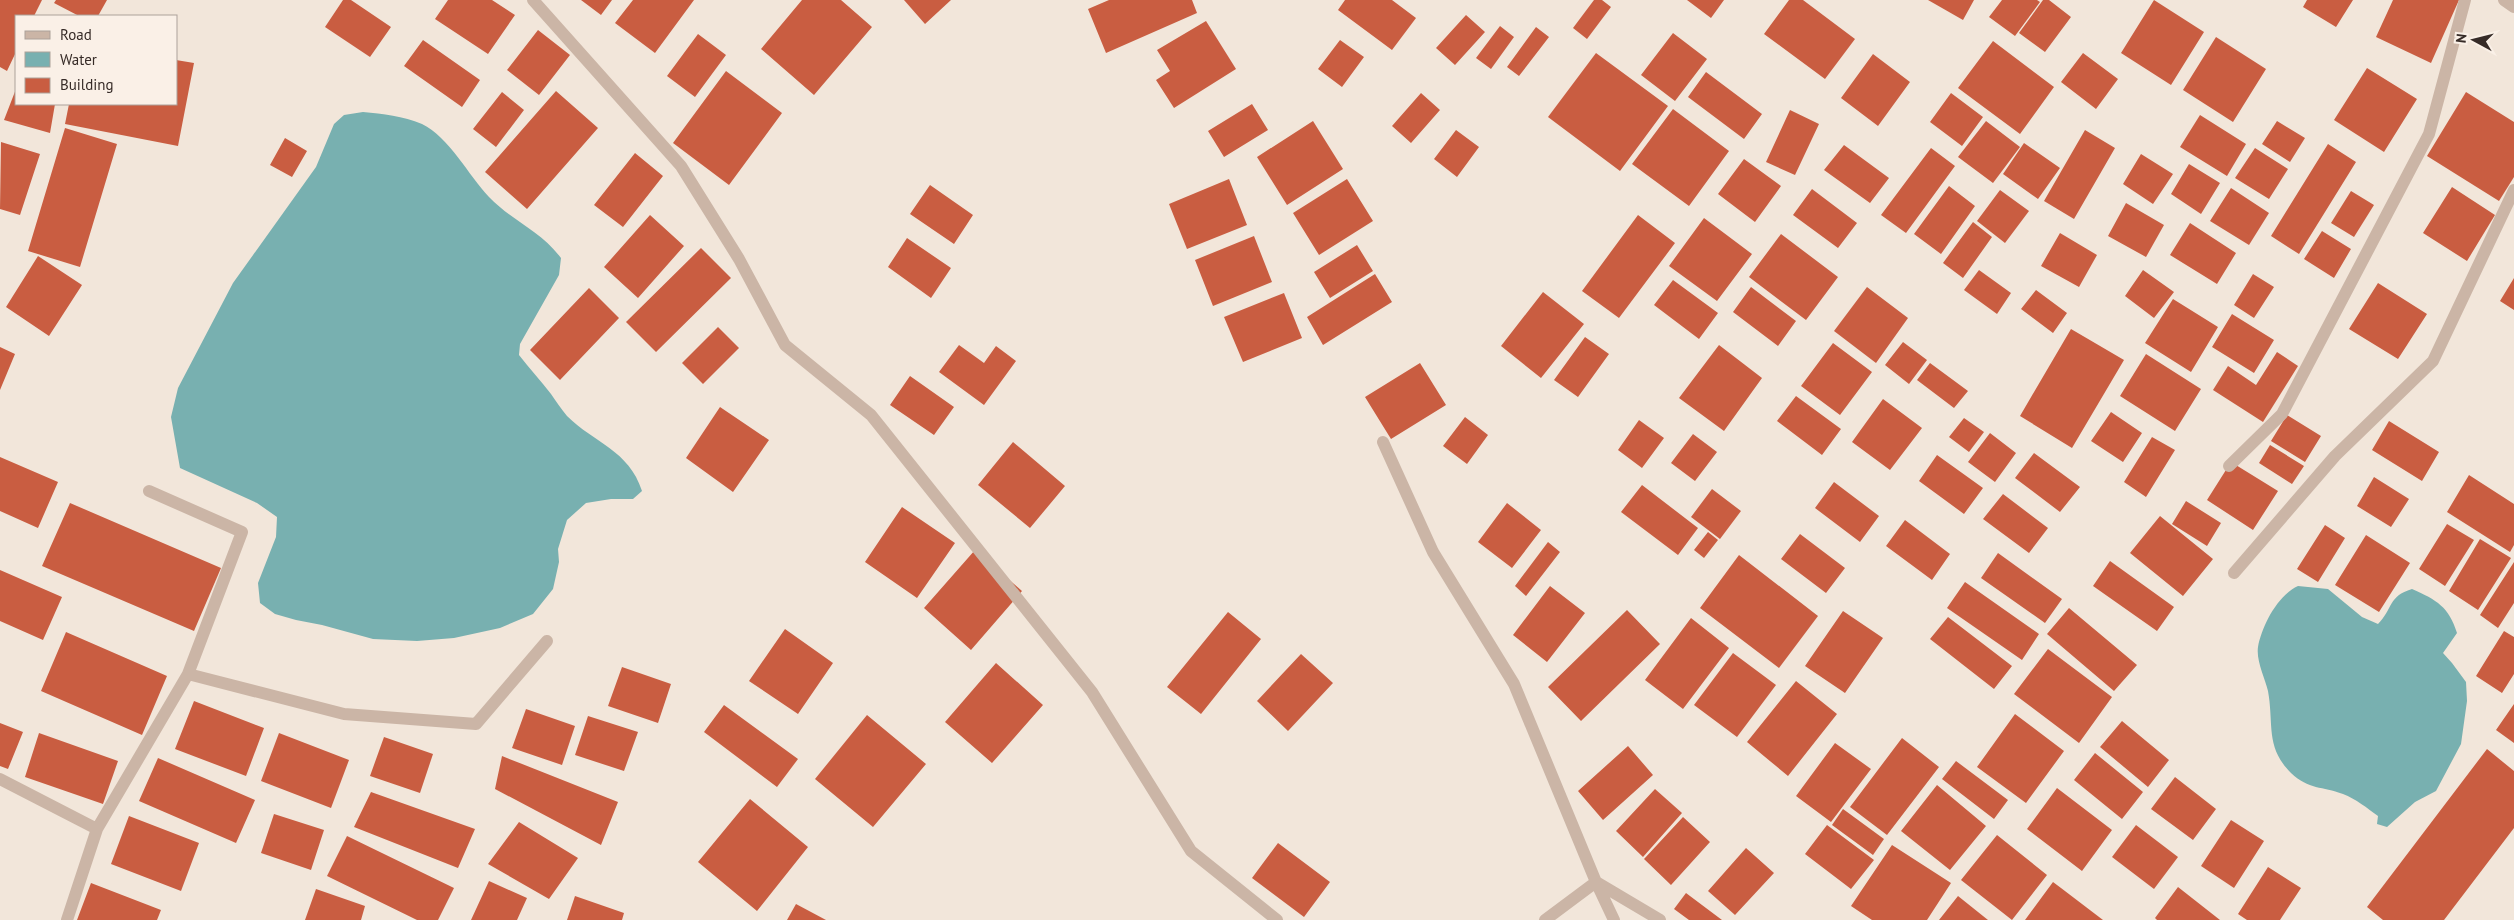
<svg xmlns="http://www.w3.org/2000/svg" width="2514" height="920" font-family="'PT Sans',sans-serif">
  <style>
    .water { fill: #78b0b0 }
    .building { fill: #c95d41 }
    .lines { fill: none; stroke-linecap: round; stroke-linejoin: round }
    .minor { stroke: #cbb5a6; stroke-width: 12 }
  </style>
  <rect width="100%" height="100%" fill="#f2e6da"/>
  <path class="water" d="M363 112C383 114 403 116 422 124 449 137 469 176 489 197 512 221 540 230 561 258L559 275 520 344 519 355C529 368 541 381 551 394 556 401 561 409 567 416 594 443 629 450 642 491L633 499H611L586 503 567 520 558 549 559 562 553 589 533 614 500 628 454 638 417 641 373 639 322 625 296 620 275 614 260 603 258 583 276 537 277 517 257 503 180 468 171 417 178 388 233 283 316 167 334 124 344 115Z
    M2298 586 2328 589 2362 617 2378 624C2393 609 2388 596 2412 589 2437 600 2449 607 2457 633L2443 653 2452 663 2466 682 2467 701 2461 744 2436 791 2415 802 2387 827 2377 824 2378 816C2367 808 2356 799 2343 794 2322 786 2309 790 2291 773 2265 747 2274 724 2268 691 2265 678 2256 661 2258 647 2262 625 2278 595 2298 586Z"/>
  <path class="building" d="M0 0H42L34 16H16V52L7 71 0 67Z
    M56 0H107L98 16H79L54 3Z
    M343 0H351L391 27 370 57 325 27Z
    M448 0H492L515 15 488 54 435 19Z
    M581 0H612L601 15Z
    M633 0H694L655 53 615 23Z
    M802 0H841L872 27 814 95 761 49Z
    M904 0H951L925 24Z
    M1109 0H1192L1197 13 1106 53 1088 9Z
    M1345 0H1392L1416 18 1392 50 1338 10Z
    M1594 0H1602L1611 7 1587 39 1573 28Z
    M1687 0H1724L1711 18Z
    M1789 0H1803L1855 39 1825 79 1764 34Z
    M1928 0H1974L1963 20Z
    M2002 0H2037L2040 2 2015 36 1989 17Z
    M2043 0H2049L2071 17 2045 52 2019 33Z
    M2154 0 2204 32 2171 85 2121 53Z
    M2307 0H2353L2336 27 2303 7Z
    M2393 0H2459L2431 63 2376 37Z
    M1466 15 1485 32 1455 65 1436 48Z
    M1206 21 1236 69 1174 108 1156 80 1170 71 1157 50Z
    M1500 26 1514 37 1491 69 1476 58Z
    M1536 27 1549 37 1519 76 1507 67Z
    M538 30 570 55 539 95 507 70Z
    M1673 33 1707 59 1675 101 1641 75Z
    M698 34 726 55 695 97 667 76Z
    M2216 37 2266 69 2233 122 2183 90Z
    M423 40 480 80 462 107 404 66Z
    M1340 40 1364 57 1342 87 1318 69Z
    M1993 41 2054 87 2020 134 1958 88Z
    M1596 53 1668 106 1620 171 1548 117Z
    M2083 53 2118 79 2096 109 2061 82Z
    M1873 54 1910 82 1878 126 1841 98Z
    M176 60 194 63 178 146 65 124 69 104H176Z
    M2367 68 2417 99 2384 152 2334 120Z
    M726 71 782 113 729 185 673 143Z
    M1706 72 1762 114 1744 139 1688 97Z
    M16 89V104H55L50 133 4 120Z
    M556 91 598 128 527 209 485 172Z
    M502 92 524 110 496 147 473 129Z
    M2466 92 2514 122V177L2499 201 2427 156Z
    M1421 93 1440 110 1411 143 1392 126Z
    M1951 93 1983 117 1962 146 1930 122Z
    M1252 104 1268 130 1224 157 1208 131Z
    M1673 109 1729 151 1689 206 1632 164Z
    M1790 110 1819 124 1795 175 1766 162Z
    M2200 115 2246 144 2227 176 2180 147Z
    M1313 121 1343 169 1287 205 1257 157Z
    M1986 121 2020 147 1993 183 1958 157Z
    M2277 121 2305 138 2290 162 2262 144Z
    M65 128 117 144 80 267 28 251Z
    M1456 130 1479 147 1457 177 1434 159Z
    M2085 130 2115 148 2074 219 2044 201Z
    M285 138 307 151 292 177 270 165Z
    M1 142 40 154 20 215 0 209Z
    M2024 143 2060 168 2038 199 2003 174Z
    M2328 144 2356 162 2299 254 2271 236Z
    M1844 145 1889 178 1870 203 1824 170Z
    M1931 148 1955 166 1906 233 1881 215Z
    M2255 148 2288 169 2269 199 2235 178Z
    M635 153 663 176 623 227 594 205Z
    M2141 154 2173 174 2153 204 2123 184Z
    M1744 159 1781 186 1755 222 1718 194Z
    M2189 164 2220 183 2201 214 2171 194Z
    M1229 179 1247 225 1187 249 1169 204Z
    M1347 179 1373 221 1319 255 1293 213Z
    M930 185 973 215 954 244 910 214Z
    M1949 186 1975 206 1941 254 1914 234Z
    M2452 187 2495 215 2467 261 2423 233Z
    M2231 188 2269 213 2249 245 2210 221Z
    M1812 189 1857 223 1838 248 1793 215Z
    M2000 190 2029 211 2005 243 1977 221Z
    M2351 191 2374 205 2354 237 2331 223Z
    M2126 203 2164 225 2146 257 2108 236Z
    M650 215 684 246 638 298 604 267Z
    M1638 215 1675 243 1619 318 1582 291Z
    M1704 218 1752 254 1717 301 1669 266Z
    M1973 222 1992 237 1963 278 1943 263Z
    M2190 223 2236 253 2217 284 2170 255Z
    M2322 231 2351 249 2334 278 2304 259Z
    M2060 233 2097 255 2079 287 2041 266Z
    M1781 234 1838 277 1806 320 1749 277Z
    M1254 236 1272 282 1213 306 1195 260Z
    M907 238 951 268 931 298 888 267Z
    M1357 245 1373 271 1330 298 1314 272Z
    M701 248 731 278 656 352 626 322Z
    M38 256 82 285 49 336 6 307Z
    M1979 270 2011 293 1997 314 1964 290Z
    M2143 270 2174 292 2154 318 2125 296Z
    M1375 274 1392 302 1323 345 1307 317Z
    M2253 274 2274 287 2254 318 2234 305Z
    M2514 278V310L2500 301Z
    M1673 280 1718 313 1699 339 1654 305Z
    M2378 283 2427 314 2398 359 2349 329Z
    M1751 287 1796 321 1778 346 1733 312Z
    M1867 287 1908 318 1876 363 1834 331Z
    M589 288 619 318 560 380 530 350Z
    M2036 290 2067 313 2053 333 2021 309Z
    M1543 292 1584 324 1541 378 1501 346Z
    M1284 293 1302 338 1243 362 1224 317Z
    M2173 299 2218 327 2191 372 2145 343Z
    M2232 314 2274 340 2254 373 2212 347Z
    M718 327 739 348 703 384 682 363Z
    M2071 329 2124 360 2072 448 2020 416Z
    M1585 337 1609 354 1578 397 1554 380Z
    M1903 342 1927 360 1909 384 1885 365Z
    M1833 343 1872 372 1840 415 1801 386Z
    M959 345 984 363 996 346 1016 361 984 405 939 372Z
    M1719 345 1762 378 1724 431 1679 398Z
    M0 347 15 354 0 390Z
    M2277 352 2298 366 2263 422 2213 390 2228 366 2256 385Z
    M2146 354 2201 389 2175 431 2120 396Z
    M1420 363 1446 405 1391 439 1365 397Z
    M1930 363 1968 391 1954 408 1917 380Z
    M910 376 954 407 934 435 890 405Z
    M1796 396 1841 429 1822 455 1777 421Z
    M1883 399 1922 428 1890 470 1852 442Z
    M720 407 769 440 733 492 686 458Z
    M2111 412 2142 433 2123 462 2091 441Z
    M2287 415 2321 436 2305 462 2271 441Z
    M1465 417 1488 435 1467 464 1443 446Z
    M1964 418 1984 432 1969 452 1949 437Z
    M1639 420 1664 438 1642 468 1618 450Z
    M2389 421 2439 452 2422 481 2372 450Z
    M1990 433 2016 453 1995 482 1968 462Z
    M1693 434 1717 452 1695 481 1671 463Z
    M2152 437 2175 450 2146 497 2124 482Z
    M1013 442 1065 486 1030 528 978 485Z
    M2270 445 2304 466 2292 484 2259 463Z
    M2034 453 2080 487 2060 512 2015 478Z
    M1937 455 1983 488 1964 514 1919 481Z
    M0 457 58 482 38 528 0 511Z
    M2231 462 2278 491 2253 530 2207 500Z
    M2469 475 2514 504V545L2510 552 2447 512Z
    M2374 477 2409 499 2391 527 2357 506Z
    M1834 482 1879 516 1860 542 1815 508Z
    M1642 485 1698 528 1678 555 1621 512Z
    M1712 489 1741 511 1720 539 1691 517Z
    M2003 494 2048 528 2029 553 1983 519Z
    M2186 501 2221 523 2207 546 2172 524Z
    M70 503 221 568 194 631 42 566Z
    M1507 503 1541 530 1512 568 1478 542Z
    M902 507 955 543 917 598 865 562Z
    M2160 516 2213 559 2183 596 2130 553Z
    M1905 520 1950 554 1932 580 1886 546Z
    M2447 524 2474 540 2445 586 2419 569Z
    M2325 525 2345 538 2318 582 2297 569Z
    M1708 532 1718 540 1704 558 1694 550Z
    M1800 534 1845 568 1826 593 1781 559Z
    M2366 535 2410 563 2379 612 2335 585Z
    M2480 539 2511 558 2478 610 2449 591Z
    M1548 542 1560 552 1526 596 1515 586Z
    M975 550 1022 591 971 650 924 608Z
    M1998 553 2062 599 2045 623 1981 578Z
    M1739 555 1818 616 1779 668 1700 608Z
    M2110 561 2174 607 2157 631 2093 586Z
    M2514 562V603L2498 628 2480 615Z
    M0 570 62 597 43 640 0 621Z
    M1965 582 2039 634 2022 660 1947 608Z
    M1550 586 1585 613 1547 662 1513 635Z
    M2069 608 2137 665 2114 691 2047 634Z
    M1627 610 1660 644 1581 721 1548 687Z
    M1843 611 1883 638 1845 693 1805 666Z
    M1228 612 1261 639 1201 714 1167 687Z
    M1948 617 2012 666 1994 689 1930 639Z
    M1691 618 1729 648 1683 709 1645 680Z
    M785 629 833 663 798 714 749 681Z
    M2504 631 2514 637V674L2502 693 2476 676Z
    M66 632 167 676 142 735 41 691Z
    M2048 649 2112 697 2079 743 2014 694Z
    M1733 653 1776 685 1737 737 1694 705Z
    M1301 654 1333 683 1288 731 1257 701Z
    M996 663 1043 705 992 763 945 722Z
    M622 667 671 684 658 723 608 706Z
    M1796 681 1837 714 1788 776 1747 742Z
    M194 701 264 728 246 776 175 749Z
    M2514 704V743L2496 730Z
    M724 705 798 759 777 787 704 732Z
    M526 709 575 726 562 765 512 748Z
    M2015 714 2064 751 2026 803 1977 767Z
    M867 715 926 764 873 827 815 779Z
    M588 716 638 732 624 771 575 755Z
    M2122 721 2169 760 2148 787 2100 747Z
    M0 723 23 732 8 769 0 766Z
    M39 733 118 761 103 804 25 777Z
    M279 733 349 760 331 808 261 781Z
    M384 737 433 754 420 793 370 776Z
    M1902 738 1939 767 1887 835 1850 807Z
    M1835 743 1871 769 1831 822 1796 796Z
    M1628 746 1653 775 1603 820 1578 791Z
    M2487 749 2514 771V828L2444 920H2383L2367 907Z
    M2095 753 2143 792 2122 819 2074 780Z
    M502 756 618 802 601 845 495 789Z
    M158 758 255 800 236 843 139 801Z
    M1956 761 2008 800 1994 819 1942 779Z
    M2175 777 2216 809 2193 840 2151 809Z
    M1937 785 1986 826 1950 870 1901 831Z
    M2057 788 2112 830 2082 871 2027 829Z
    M1655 789 1682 813 1643 857 1616 831Z
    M371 792 475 829 458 868 354 827Z
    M750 799 808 847 757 911 698 862Z
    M1843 809 1884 839 1873 855 1832 825Z
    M274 814 324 830 311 870 261 853Z
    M129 816 199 843 181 891 111 864Z
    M1683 817 1710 842 1671 885 1644 859Z
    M2231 820 2264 841 2234 888 2201 866Z
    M519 822 578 858 549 899 488 864Z
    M1827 825 1874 860 1851 889 1805 854Z
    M2136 825 2178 857 2154 889 2112 857Z
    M1997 835 2047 875 2012 920 1961 880Z
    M347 836 454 888 438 920H417L327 876Z
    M1278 843 1330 882 1304 917 1252 878Z
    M1892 845 1951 883 1927 920H1872L1851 906Z
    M1746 848 1774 873 1735 915 1708 891Z
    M2268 867 2301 888 2280 920H2247L2238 914Z
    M489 881 527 898 517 920H471Z
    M2053 882 2061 888 2103 920H2025Z
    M91 883 161 910 157 920H77Z
    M2178 887 2220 920H2157L2155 918Z
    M316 889 365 906 361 920H305Z
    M1686 893 1722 920H1689L1674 909Z
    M575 896 624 913 622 920H567Z
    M1958 896 1988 920H1939Z
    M796 904 826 920H787Z"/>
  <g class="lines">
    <path class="minor" d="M533 0 681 166 739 259 785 345 871 415 1092 692 1191 851 1277 920
      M2504 0 2514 7
      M1383 442 1433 552 1514 684 1596 882 1660 920
      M2229 466 2282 414 2429 134 2465 0
      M2234 573 2335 456 2433 361 2514 190
      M188 674 344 714 476 724 547 641
      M0 779 97 829 67 920
      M97 829 188 674 242 532 149 491
      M1545 920 1596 882 1614 920"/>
  </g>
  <rect x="15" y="15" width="162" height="90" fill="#faf0e7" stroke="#aca19a"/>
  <rect x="25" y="31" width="25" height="8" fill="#cbb5a6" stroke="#aca19a"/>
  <text x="60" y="40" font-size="15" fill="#362b27">Road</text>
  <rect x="25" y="52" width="25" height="15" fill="#78b0b0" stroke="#aca19a"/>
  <text x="60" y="65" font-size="15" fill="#362b27">Water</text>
  <rect x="25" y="78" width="25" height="15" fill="#c95d41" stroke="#aca19a"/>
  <text x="60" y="90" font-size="15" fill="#362b27">Building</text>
  <g transform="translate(2474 40) rotate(277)" stroke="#faf0e7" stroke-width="4" paint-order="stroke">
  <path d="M0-4L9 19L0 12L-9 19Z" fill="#362b27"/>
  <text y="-8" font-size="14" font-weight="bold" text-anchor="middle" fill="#362b27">N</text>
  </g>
</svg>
